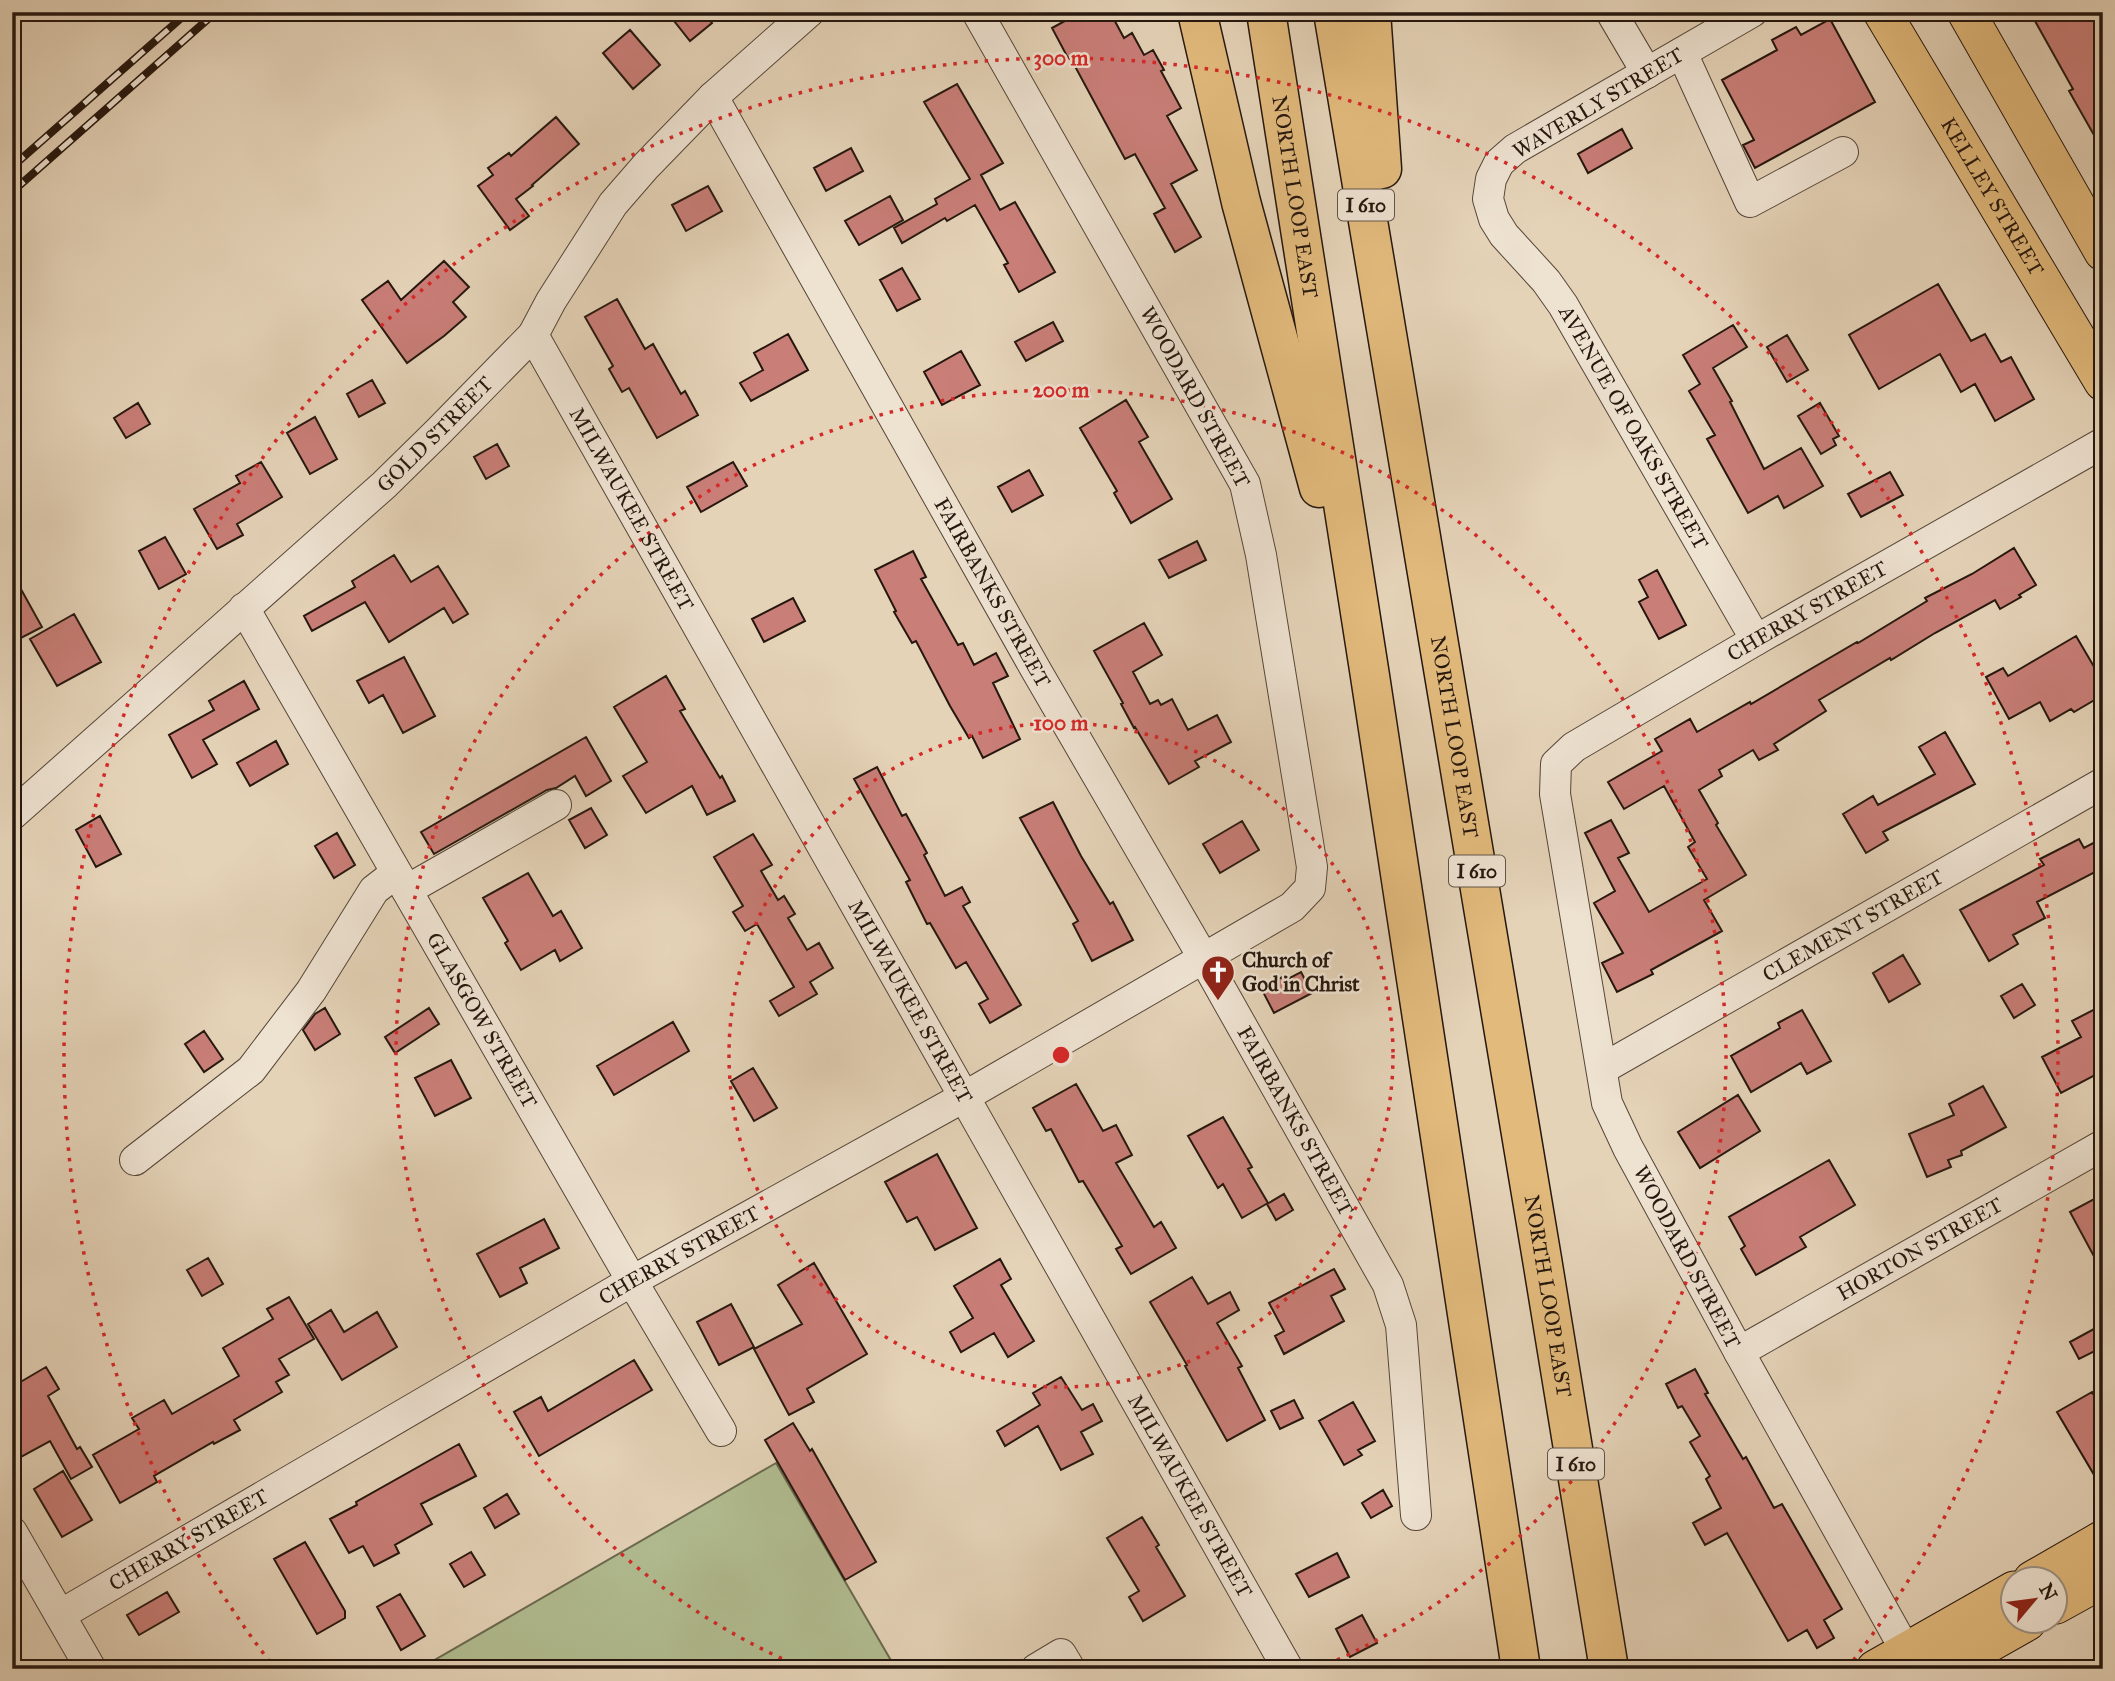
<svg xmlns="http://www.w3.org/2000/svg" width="2115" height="1681" font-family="'IM FELL Great Primer',serif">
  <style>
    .green { fill: #b1bd91; stroke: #6b6a50; stroke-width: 2 }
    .building { fill: #c97e78; stroke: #25170e; stroke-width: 2 }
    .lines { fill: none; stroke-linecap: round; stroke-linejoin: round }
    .minor-casing { stroke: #554638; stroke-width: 32 }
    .major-casing { stroke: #25170e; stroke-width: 39 }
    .highway-casing { stroke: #25170e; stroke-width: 41 }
    .minor { stroke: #eee2d1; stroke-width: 30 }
    .major { stroke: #e2ba7c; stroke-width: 37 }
    .highway { stroke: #e2ba7c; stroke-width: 38 }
    .rail-casing { stroke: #25170e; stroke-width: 8 }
    .rail { stroke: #eee2d1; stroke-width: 5; stroke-dasharray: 16; stroke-linecap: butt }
    .ring { fill: none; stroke: #d62828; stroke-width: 3.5; stroke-dasharray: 3.5 7 }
    .labels { text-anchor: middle; stroke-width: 5; stroke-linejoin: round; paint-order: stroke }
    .shield { fill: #eee2d1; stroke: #615448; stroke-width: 2 }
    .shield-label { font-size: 19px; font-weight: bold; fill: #25170e }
    .street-label { font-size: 21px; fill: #25170e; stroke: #eee2d1 }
    .poi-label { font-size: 21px; font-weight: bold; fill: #25170e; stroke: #eee2d1; text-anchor: start }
    .centre { fill: #d62828; stroke: #eee2d1; stroke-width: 3.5 }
    .ring-label { font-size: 21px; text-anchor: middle; font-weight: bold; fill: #d62828; stroke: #eee2d1; stroke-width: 5; stroke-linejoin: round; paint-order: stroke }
  </style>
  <rect width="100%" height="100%" fill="#e5d3b8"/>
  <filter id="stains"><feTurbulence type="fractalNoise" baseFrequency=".00286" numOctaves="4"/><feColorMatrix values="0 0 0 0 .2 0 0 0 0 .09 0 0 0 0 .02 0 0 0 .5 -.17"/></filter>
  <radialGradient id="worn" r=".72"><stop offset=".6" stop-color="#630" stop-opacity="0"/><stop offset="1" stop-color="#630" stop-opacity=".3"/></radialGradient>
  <path class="green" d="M776 1463 896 1669H627C608 1658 589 1658 570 1669H419Z"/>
  <path class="building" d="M667 12H704L712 23 690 41Z
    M1081 12H1110L1124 38 1132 33 1144 55 1153 50 1164 70 1161 71 1181 108 1167 116 1197 170 1171 184 1201 237 1175 252 1154 214 1165 208 1135 154 1125 159 1070 57 1068 58 1052 28Z
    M2030 12H2103V151L2069 91 2073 89Z
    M1830 19 1875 102 1755 168 1743 145 1754 140 1722 80 1777 50 1772 40 1796 27 1801 35Z
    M630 30 660 65 633 89 603 53Z
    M957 84 1003 163 981 175 1000 210 1015 202 1055 272 1019 292 1004 265 1008 263 975 205 947 221 945 218 902 243 894 228 937 204 935 199 970 179 924 102Z
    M556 117 579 144 532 185 533 186 516 199 529 216 510 230 478 186 493 175 488 168 509 153 511 156Z
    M1622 129 1632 148 1588 173 1578 154Z
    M851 148 863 171 826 191 814 168Z
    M708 186 722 211 686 231 672 205Z
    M890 196 903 220 859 245 845 221Z
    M444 261 469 287 453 302 466 317 444 336 407 363 362 300 388 281 401 300Z
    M902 268 920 299 897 311 880 280Z
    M1938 284 1971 341 1985 334 2001 362 2011 357 2034 399 1995 421 1975 384 1961 392 1940 354 1879 389 1849 335Z
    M617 299 645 349 653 344 681 394 685 391 698 415 657 438 629 388 622 392 609 369 613 366 585 317Z
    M1053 322 1063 341 1026 361 1015 342Z
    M1733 325 1747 347 1713 368 1732 401 1730 402 1764 469 1801 448 1823 486 1784 508 1778 496 1748 513 1707 439 1715 435 1689 391 1700 384 1683 355Z
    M788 334 808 370 751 401 740 383 763 370 754 353Z
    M1787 335 1808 370 1787 382 1767 347Z
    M961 351 980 385 942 405 924 372Z
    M372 380 385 403 359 417 347 394Z
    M1126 400 1148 437 1139 442 1172 499 1131 523 1114 493 1117 491 1080 428Z
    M138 403 150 424 126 438 114 418Z
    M1820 403 1839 436 1833 439 1836 445 1821 454 1798 416Z
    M315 417 337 459 310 474 287 433Z
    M497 444 509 466 486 479 474 457Z
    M261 462 282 497 237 524 243 535 217 549 194 509 240 483 236 476Z
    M733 462 747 486 701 512 687 487Z
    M1029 470 1043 495 1012 512 998 487Z
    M1890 472 1903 495 1861 517 1848 494Z
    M165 537 186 574 159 589 139 551Z
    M1197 541 1206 560 1169 578 1159 560Z
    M2014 548 2036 585 2019 595 2021 597 2000 609 1995 600 1935 633 1891 660 1890 658 1819 700 1826 711 1774 744 1778 750 1759 760 1753 750 1719 770 1722 776 1699 790 1718 823 1716 825 1746 875 1704 900 1722 931 1651 970 1653 974 1617 992 1602 963 1623 953 1594 903 1615 891 1585 833 1611 820 1629 853 1618 858 1649 912 1707 879 1688 847 1695 842 1664 786 1624 809 1608 782 1662 751 1655 739 1690 719 1697 732 1750 702 1751 704 1857 642 1858 643 1927 601 1925 598 1972 574Z
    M913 551 926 577 921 579 958 645 963 643 974 665 996 653 1008 676 993 683 1020 739 983 758 972 736 969 738 950 706 916 641 912 643 894 612 896 611 875 570Z
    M394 555 411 582 438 566 468 614 453 623 444 608 389 642 365 602 312 631 304 616 355 587 352 581Z
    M1657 570 1686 625 1659 639 1639 602 1648 597 1639 580Z
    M12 573 42 627 21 638 12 622Z
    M793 598 805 621 764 642 752 619Z
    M74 614 101 662 57 686 30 639Z
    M1144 623 1162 655 1133 672 1150 704 1158 700 1161 705 1172 699 1188 730 1217 715 1231 742 1195 761 1199 767 1169 784 1135 727 1134 728 1121 704 1123 703 1094 651Z
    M2076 636 2103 682V695L2074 712 2071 709 2050 721 2040 702 2009 719 1986 677 2003 668 2008 676Z
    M404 657 435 716 403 733 383 695 369 703 357 681Z
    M666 676 685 709 680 711 720 778 722 776 735 801 707 815 692 786 646 813 623 776 647 762 614 707Z
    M244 681 259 709 203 740 217 764 192 778 169 735 214 710 209 701Z
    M1945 732 1975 784 1883 832 1888 840 1866 853 1843 814 1873 796 1878 805 1935 774 1919 747Z
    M586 737 611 781 586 796 575 776 556 788 547 790 434 854 421 832Z
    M276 741 288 764 250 786 237 763Z
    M877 767 902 816 906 814 927 853 924 855 945 896 962 887 970 902 963 906 1021 1005 990 1023 979 1004 988 999 966 962 956 968 930 923 927 924 906 882 910 880 854 779Z
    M1053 802 1081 856 1110 904 1113 902 1133 940 1092 961 1073 924 1078 921 1020 818Z
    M591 808 607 835 585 848 569 820Z
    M100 816 121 854 96 867 76 830Z
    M1242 821 1259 850 1220 873 1203 844Z
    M337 833 355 865 334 878 315 846Z
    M753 834 772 865 761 871 778 900 784 896 795 914 788 918 807 950 819 943 833 968 810 982 817 994 779 1016 770 1001 794 987 757 924 745 931 733 912 743 906 714 857Z
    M2103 838V868L2037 902 2045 918 2013 935 2018 944 1989 961 1960 910 2044 865 2040 859 2079 839 2084 848Z
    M528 873 553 916 561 911 582 948 560 961 555 950 521 970 505 943 508 941 483 898Z
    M1903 955 1920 984 1889 1002 1873 973Z
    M1301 972 1312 993 1274 1013 1261 988 1286 975 1288 979Z
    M2022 984 2035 1005 2014 1018 2001 996Z
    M325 1008 340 1034 315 1050 303 1030 315 1014Z
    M429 1008 439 1024 395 1053 385 1037Z
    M2097 1008 2103 1018V1071L2061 1093 2042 1057 2081 1037 2072 1021Z
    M1802 1010 1831 1061 1807 1074 1801 1063 1751 1092 1731 1056 1780 1028 1778 1023Z
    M673 1022 689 1051 614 1095 597 1066Z
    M204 1031 223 1059 204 1072 185 1044Z
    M451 1060 471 1098 435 1116 415 1078Z
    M753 1068 777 1108 754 1121 731 1081Z
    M1076 1084 1103 1131 1116 1125 1132 1155 1116 1163 1154 1227 1161 1222 1176 1248 1131 1274 1116 1249 1122 1246 1083 1181 1079 1182 1051 1129 1046 1131 1033 1108Z
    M1983 1086 2006 1127 1961 1151 1962 1155 1948 1160 1951 1167 1927 1177 1909 1134 1954 1115 1949 1104Z
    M1738 1095 1760 1131 1700 1168 1678 1132Z
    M1223 1117 1252 1167 1248 1169 1268 1203 1242 1218 1223 1184 1218 1188 1188 1136Z
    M937 1154 977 1228 935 1250 917 1217 907 1222 885 1182Z
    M1829 1160 1855 1205 1800 1237 1806 1247 1756 1275 1741 1249 1745 1246 1729 1217Z
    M1284 1194 1293 1210 1276 1220 1267 1204Z
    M2096 1198 2103 1212V1273L2070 1212Z
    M544 1219 559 1248 520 1268 527 1283 500 1297 477 1254Z
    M208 1258 223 1284 202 1296 187 1270Z
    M1000 1259 1011 1279 1001 1285 1034 1341 1008 1357 994 1333 961 1352 950 1332 973 1318 954 1286Z
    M814 1263 867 1354 807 1389 814 1402 789 1415 754 1349 802 1324 778 1285Z
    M1334 1269 1345 1289 1331 1296 1344 1321 1284 1354 1275 1336 1284 1331 1269 1303Z
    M1192 1277 1208 1304 1230 1292 1239 1310 1217 1323 1242 1366 1238 1368 1265 1420 1227 1441 1185 1366 1187 1365 1150 1302Z
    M289 1297 314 1339 279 1359 289 1375 276 1382 282 1392 234 1420 240 1430 214 1444 213 1442 154 1476 157 1482 120 1503 93 1455 139 1429 132 1418 164 1400 172 1414 239 1376 223 1348 273 1319 267 1309Z
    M731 1304 754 1347 719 1365 697 1322Z
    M331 1310 344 1332 377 1312 397 1347 342 1380 308 1324Z
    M2103 1324V1347L2079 1359 2070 1342Z
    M634 1360 652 1390 539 1456 514 1412 541 1397 548 1411Z
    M46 1367 59 1389 48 1396 77 1449 80 1447 92 1467 71 1479 50 1441 21 1457 12 1441V1387Z
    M1695 1369 1708 1393 1705 1394 1743 1459 1746 1457 1774 1508 1782 1504 1842 1609 1824 1620 1834 1638 1817 1648 1807 1630 1788 1641 1727 1533 1705 1545 1693 1523 1721 1508 1706 1479 1710 1476 1690 1442 1700 1436 1682 1406 1678 1408 1666 1384Z
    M1061 1377 1082 1410 1093 1404 1102 1421 1081 1432 1093 1454 1061 1470 1038 1426 1005 1446 997 1431 1040 1405 1033 1393Z
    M2092 1392 2103 1411V1490L2057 1412Z
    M1294 1400 1303 1418 1280 1429 1271 1411Z
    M1353 1402 1375 1441 1358 1450 1362 1455 1344 1465 1319 1421Z
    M793 1423 810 1451 812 1449 876 1562 845 1580 765 1440Z
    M459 1444 476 1476 421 1504 432 1524 395 1545 399 1553 374 1566 363 1546 349 1553 330 1519 357 1505 356 1502Z
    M63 1471 92 1520 62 1537 34 1489Z
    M1383 1490 1392 1506 1371 1518 1362 1503Z
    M507 1494 519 1514 495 1528 484 1508Z
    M1142 1517 1159 1545 1156 1547 1185 1596 1143 1621 1129 1597 1139 1591 1107 1538Z
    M305 1542 345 1611V1618L317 1634 274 1559Z
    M471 1552 485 1575 464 1587 450 1564Z
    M1337 1553 1349 1577 1309 1597 1296 1574Z
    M167 1592 179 1612 139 1635 127 1615Z
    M400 1594 425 1636 401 1650 377 1607Z
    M1362 1615 1377 1643 1350 1657 1336 1629Z"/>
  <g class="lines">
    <g class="minor-casing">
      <g id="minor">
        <path d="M1611 12 1647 73"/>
        <path id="s1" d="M1752 12 1515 149 1499 163 1491 179 1488 199 1494 219 1504 235 1546 281 1563 305 1756 640"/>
        <path d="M1682 53 1750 202 1843 152"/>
        <path id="s2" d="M713 97 1036 670 1204 959 1388 1285 1401 1325 1416 1515"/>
        <path id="s3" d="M533 335 1288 1669"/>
        <path id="s4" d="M244 608 632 1281 721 1431"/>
        <path id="s5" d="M12 815 384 485 438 432 533 335 551 301 613 204 646 166 713 97 809 12"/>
        <path d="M407 890 556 805"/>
        <path id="s6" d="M1602 1069 2103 783"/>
        <path d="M135 1160 251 1070 311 991 374 890 396 873"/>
        <path id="s7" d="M1739 1352 2103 1145"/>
        <path d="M12 1532 91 1669"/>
        <path id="s8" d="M60 1615 632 1281 964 1097 1292 907 1310 888 1312 867 1261 555 1245 484 977 12"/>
        <path d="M1036 1669 1061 1654 1070 1669"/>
        <path id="s9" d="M1916 1669 1739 1352 1628 1148 1607 1103 1555 794 1556 764 1574 747 1756 640 2103 443"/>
      </g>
    </g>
    <g class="major-casing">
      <g id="major">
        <path id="s10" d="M1882 12 2103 382"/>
        <path d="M1966 12 2103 252"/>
        <path d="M2032 1580 2103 1539"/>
        <path d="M2056 1605 2103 1579"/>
        <path d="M1875 1669 2014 1590"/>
        <path d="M1944 1669 2027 1622"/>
      </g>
    </g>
    <g class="highway-casing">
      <g id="highway">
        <path d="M1197 12 1241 202 1319 488"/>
        <path id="s11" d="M1266 12 1370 676 1521 1669"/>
        <path id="s12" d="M1333 12 1542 1259 1609 1669"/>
        <path d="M1371 12 1382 169"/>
      </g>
    </g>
    <use href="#minor" class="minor"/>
    <use href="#major" class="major"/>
    <use href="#highway" class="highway"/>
    <g class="rail-casing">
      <path id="rail" d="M12 167 188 12
        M12 192 216 12"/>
    </g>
    <use href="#rail" class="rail"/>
  </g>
  <g class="ring">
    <circle cx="1061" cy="1055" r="332"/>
    <path d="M801 1667A665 665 0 1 1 1321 1667"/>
    <path d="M270 1662A997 997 0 1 1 1852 1662"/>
  </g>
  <defs>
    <g id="church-pin" transform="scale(1.75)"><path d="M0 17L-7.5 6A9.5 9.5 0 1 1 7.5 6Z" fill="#8f2418" stroke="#eee2d1"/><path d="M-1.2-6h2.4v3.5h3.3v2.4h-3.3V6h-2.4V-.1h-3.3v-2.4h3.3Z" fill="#fff"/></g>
  </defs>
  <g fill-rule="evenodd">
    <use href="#church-pin" x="1218" y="972"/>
  </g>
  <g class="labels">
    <g class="shield">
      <rect x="1338" y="189.5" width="56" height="31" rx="5"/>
      <rect x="1449" y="855.5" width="56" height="31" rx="5"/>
      <rect x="1548" y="1448.5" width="56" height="31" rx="5"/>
    </g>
    <g class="shield-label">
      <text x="1366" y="212">I 610</text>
      <text x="1477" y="878">I 610</text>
      <text x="1576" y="1471">I 610</text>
    </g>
    <g class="street-label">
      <text transform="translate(1598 103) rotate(-31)" y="7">WAVERLY STREET</text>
      <text dy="7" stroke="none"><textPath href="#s11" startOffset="187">NORTH LOOP EAST</textPath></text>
      <text dy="7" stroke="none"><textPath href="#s10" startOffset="215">KELLEY STREET</textPath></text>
      <text transform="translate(1195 397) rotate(61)" y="7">WOODARD STREET</text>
      <text dy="7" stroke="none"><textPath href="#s1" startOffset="606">AVENUE OF OAKS STREET</textPath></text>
      <text dy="7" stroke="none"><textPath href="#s5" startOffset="569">GOLD STREET</textPath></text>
      <text dy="7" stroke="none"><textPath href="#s3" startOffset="200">MILWAUKEE STREET</textPath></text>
      <text dy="7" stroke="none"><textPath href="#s2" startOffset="569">FAIRBANKS STREET</textPath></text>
      <text dy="7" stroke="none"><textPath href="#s9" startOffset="1283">CHERRY STREET</textPath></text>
      <text dy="7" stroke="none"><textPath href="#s12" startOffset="735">NORTH LOOP EAST</textPath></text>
      <text dy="7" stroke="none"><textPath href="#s6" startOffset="289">CLEMENT STREET</textPath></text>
      <text dy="7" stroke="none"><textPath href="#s3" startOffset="766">MILWAUKEE STREET</textPath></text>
      <text dy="7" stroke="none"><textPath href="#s4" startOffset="476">GLASGOW STREET</textPath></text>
      <text dy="7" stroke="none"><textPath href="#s2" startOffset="1178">FAIRBANKS STREET</textPath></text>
      <text dy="7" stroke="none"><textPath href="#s7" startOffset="208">HORTON STREET</textPath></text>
      <text dy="7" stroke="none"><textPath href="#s8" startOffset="716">CHERRY STREET</textPath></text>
      <text transform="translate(1687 1257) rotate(62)" y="7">WOODARD STREET</text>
      <text dy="7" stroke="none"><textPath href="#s12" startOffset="1302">NORTH LOOP EAST</textPath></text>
      <text dy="7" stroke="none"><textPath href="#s3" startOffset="1334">MILWAUKEE STREET</textPath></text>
      <text dy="7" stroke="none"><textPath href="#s8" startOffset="149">CHERRY STREET</textPath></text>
    </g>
    <g class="poi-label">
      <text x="1242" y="967">Church of<tspan x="1242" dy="24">God in Christ</tspan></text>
    </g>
  </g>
  <circle cx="1061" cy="1055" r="10" class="centre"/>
  <g class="ring-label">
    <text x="1061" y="65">300 m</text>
    <text x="1061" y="397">200 m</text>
    <text x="1061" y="730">100 m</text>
  </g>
  <rect width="2115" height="1681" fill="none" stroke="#e5d3b8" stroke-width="42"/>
  <rect x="14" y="14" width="2087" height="1653" fill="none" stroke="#25170e" stroke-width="3.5"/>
  <rect x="21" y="21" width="2073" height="1639" fill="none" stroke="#25170e" stroke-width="2"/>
  <g transform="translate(2034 1600) rotate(61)"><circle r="33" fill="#eee2d1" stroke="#9e9183" stroke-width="2"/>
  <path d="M0-5L12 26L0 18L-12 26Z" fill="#8f2418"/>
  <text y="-10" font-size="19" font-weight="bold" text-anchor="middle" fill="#25170e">N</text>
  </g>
  <rect width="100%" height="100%" filter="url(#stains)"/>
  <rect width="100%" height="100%" fill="url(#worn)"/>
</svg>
